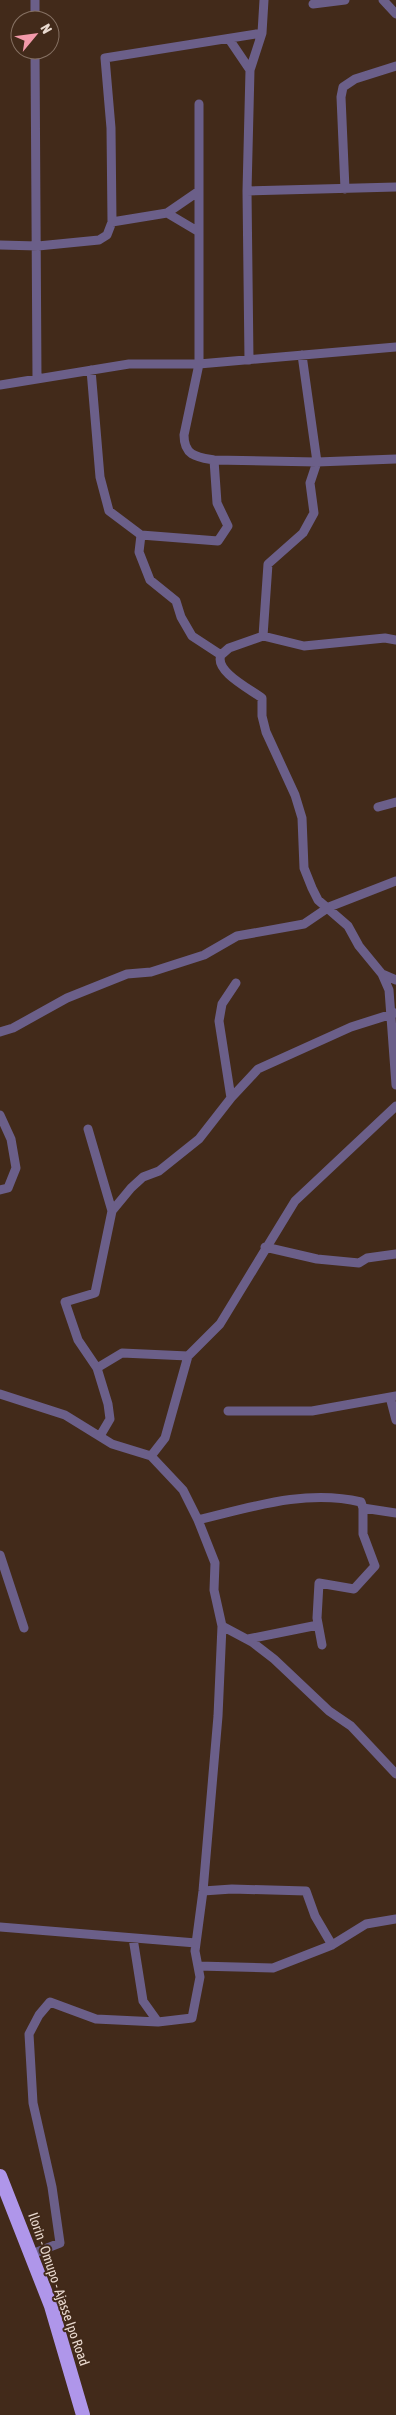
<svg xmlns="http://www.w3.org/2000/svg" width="396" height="2415" font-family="'Asap Condensed',sans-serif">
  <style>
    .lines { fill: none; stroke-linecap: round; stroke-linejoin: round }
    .minor { stroke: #6b5f89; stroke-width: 9 }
    .trunk { stroke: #af96ea; stroke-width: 14 }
    .labels { text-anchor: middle; stroke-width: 4; stroke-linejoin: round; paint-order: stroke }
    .street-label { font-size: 14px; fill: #e9d9cf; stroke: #422a1a }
  </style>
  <rect width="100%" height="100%" fill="#422a1a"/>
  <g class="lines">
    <path class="minor" d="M35 0V20
      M383 0 396 14
      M313 4 345 0
      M229 39 250 70
      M35 50 37 378
      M199 104V364L184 435C184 456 197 457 214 460L317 462 396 459
      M345 189 341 97 343 87 355 79 396 66
      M247 191 396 187
      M167 213 199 191
      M112 222 167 213 199 232
      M0 245 38 246 99 240 107 235 112 222 111 128 105 58 262 33 264 0
      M249 360 247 191 250 70 262 33
      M91 370 100 477 109 511 141 535 139 552 150 580 176 601 181 617 192 636 221 655C214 671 250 689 262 698V716L266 732 295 795 302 818 304 868 312 888 318 900 348 926 359 946 382 974 389 990 396 1085
      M0 385 129 364H199L396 347
      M141 535 218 541 228 526 217 503 214 460
      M263 636 268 564 303 533 314 513 310 483 317 462 302 355
      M221 655 229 648 263 636 304 646 385 638 396 640
      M378 807 396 802
      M382 974 396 980
      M0 1032 13 1028 67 998 127 974 151 972 204 955 237 936 304 924 329 907 396 881
      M231 1098 219 1021 222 1004 236 983
      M0 1115 11 1139 16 1168 8 1188 0 1190
      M88 1129 112 1211
      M265 1247 317 1259 359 1263 367 1258 396 1254
      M97 1368 122 1353 188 1356
      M0 1394 65 1415 112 1444 151 1456 183 1490 198 1520 215 1563 214 1590 222 1626 218 1716 203 1891 195 1951 200 1977 192 2018 158 2022 96 2019 50 2002 39 2015 29 2034 33 2103 52 2187 60 2243 32 2254
      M390 1397 396 1420
      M228 1411H312L396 1396
      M100 1436 110 1419 108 1404 97 1368 78 1340 65 1302 95 1293 112 1211 131 1188 143 1177 159 1171 199 1139 231 1098 258 1069 351 1027 395 1013
      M151 1456 165 1438 188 1356 220 1324 295 1201 396 1106
      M198 1520C252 1507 306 1489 361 1502L363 1508 396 1513
      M0 1555 24 1628
      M222 1626 252 1642 274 1659 329 1711 351 1726 396 1774
      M248 1639 318 1625
      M322 1645 317 1618 319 1583 354 1589 375 1566 363 1534V1508
      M203 1891 232 1889 306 1891 315 1916 332 1945
      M0 1927 196 1943
      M133 1938 143 2001 158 2022
      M198 1966 273 1968 332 1945 366 1924 396 1919"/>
    <path class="trunk" d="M0 2176 51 2306 83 2415"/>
  </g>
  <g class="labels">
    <g class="street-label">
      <text transform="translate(59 2289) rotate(71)" y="5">Ilorin - Omupo - Ajasse Ipo Road</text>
    </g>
  </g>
  <g transform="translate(35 35) rotate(61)"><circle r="24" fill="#422a1a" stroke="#857062"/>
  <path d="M0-4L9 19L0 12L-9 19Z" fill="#f39aaa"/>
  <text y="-8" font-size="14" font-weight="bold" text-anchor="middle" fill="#e9d9cf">N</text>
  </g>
</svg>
